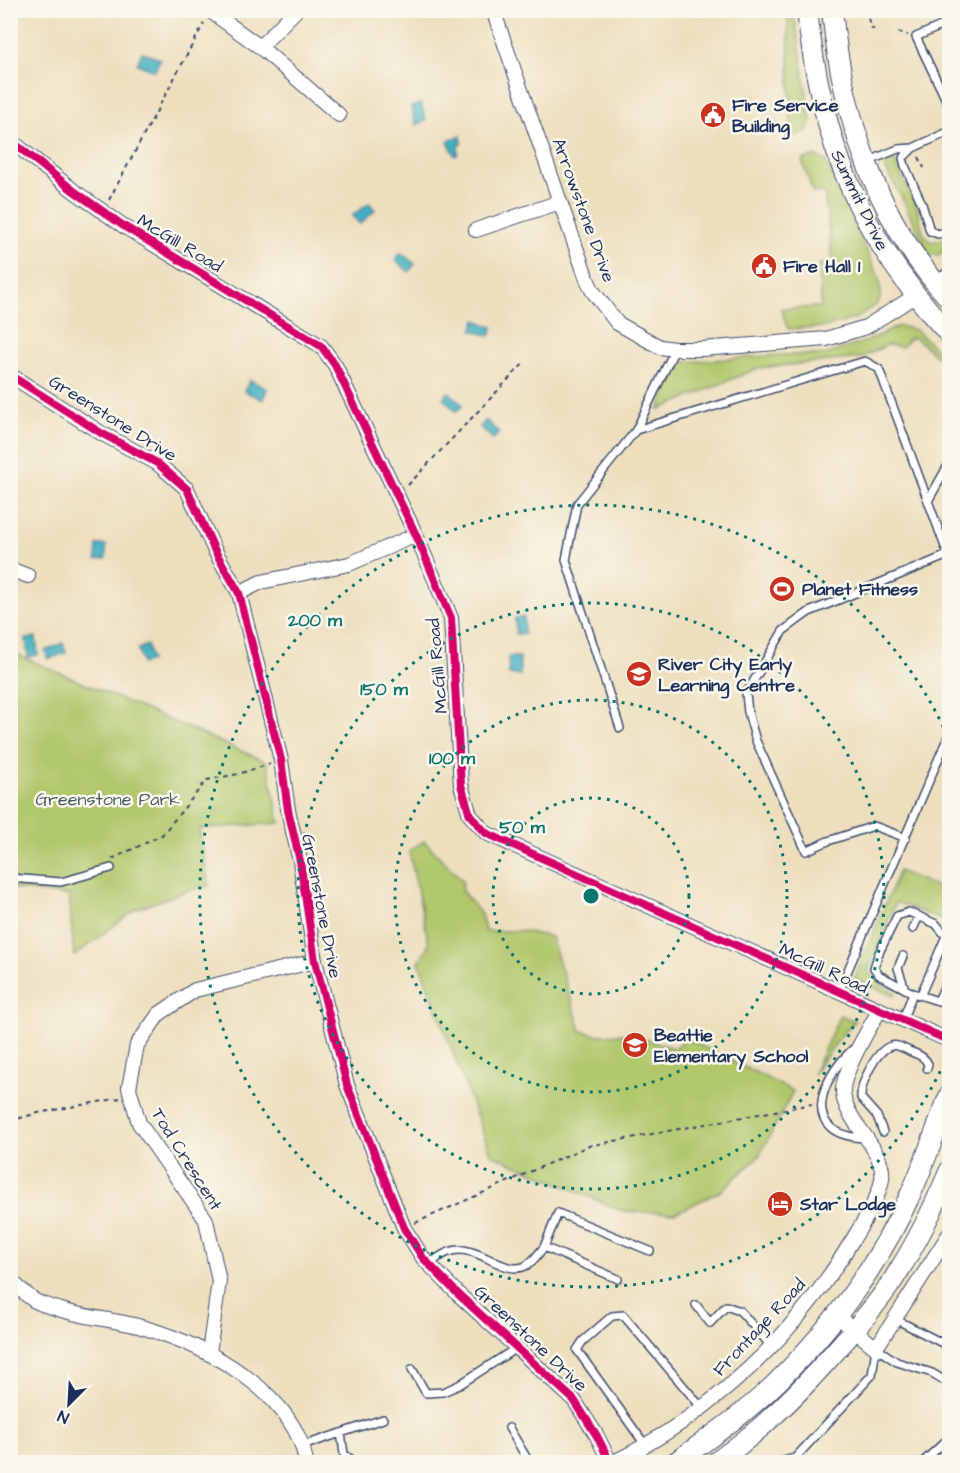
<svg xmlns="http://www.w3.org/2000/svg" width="960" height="1473" font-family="'Architects Daughter',sans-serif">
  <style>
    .green { fill: #b0c76b; stroke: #667b64; stroke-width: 1.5 }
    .water { fill: #43b0c0; stroke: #2f708f; stroke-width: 1.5 }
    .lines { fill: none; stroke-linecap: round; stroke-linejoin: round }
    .lane-casing { stroke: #3a496c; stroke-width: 10 }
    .street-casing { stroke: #3a496c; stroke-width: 16 }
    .secondary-casing { stroke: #3a496c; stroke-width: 22 }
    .path { stroke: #3a496c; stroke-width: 2; stroke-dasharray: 4.5 4.5; stroke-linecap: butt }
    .lane { stroke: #fff; stroke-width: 7 }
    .street { stroke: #fff; stroke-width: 14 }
    .secondary { stroke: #fff; stroke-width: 20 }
    .cycleway-casing { stroke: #fbf7ec; stroke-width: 11 }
    .cycleway { stroke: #d6006c; stroke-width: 8 }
    .ring { fill: none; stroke: #0f766e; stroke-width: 3; stroke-dasharray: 3 6 }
    .labels { text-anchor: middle; stroke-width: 5; stroke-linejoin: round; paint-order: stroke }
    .poi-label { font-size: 18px; font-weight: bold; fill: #1b2f5e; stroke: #fbf7ec; text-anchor: start }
    .street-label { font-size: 18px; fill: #1b2f5e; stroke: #fbf7ec }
    .park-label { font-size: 18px; fill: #485d62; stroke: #fbf7ec }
    .centre { fill: #0f766e; stroke: #fbf7ec; stroke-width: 3 }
    .ring-label { font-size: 18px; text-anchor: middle; font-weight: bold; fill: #0f766e; stroke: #fbf7ec; stroke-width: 5; stroke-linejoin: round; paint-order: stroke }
  </style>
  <rect width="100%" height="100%" fill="#fbf7ec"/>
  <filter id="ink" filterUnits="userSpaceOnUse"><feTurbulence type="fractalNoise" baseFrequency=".0167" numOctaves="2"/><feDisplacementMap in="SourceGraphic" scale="12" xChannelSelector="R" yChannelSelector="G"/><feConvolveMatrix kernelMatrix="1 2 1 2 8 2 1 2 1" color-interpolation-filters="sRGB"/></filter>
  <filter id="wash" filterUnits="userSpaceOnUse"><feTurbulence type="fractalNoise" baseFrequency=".008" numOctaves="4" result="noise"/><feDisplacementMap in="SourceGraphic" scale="24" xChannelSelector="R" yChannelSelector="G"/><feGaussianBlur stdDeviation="1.35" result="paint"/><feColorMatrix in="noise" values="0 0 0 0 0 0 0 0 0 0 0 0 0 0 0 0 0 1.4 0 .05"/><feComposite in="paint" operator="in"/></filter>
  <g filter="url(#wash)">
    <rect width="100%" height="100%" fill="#eddfbd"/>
    <path class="green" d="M788 15 792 16 796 24 811 122 806 132 791 137Z
      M815 156 826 161 879 278 881 294 878 303 856 318 827 327 788 329 781 309 821 307 819 264 833 263 824 192 813 193 802 160Z
      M893 158 918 209 923 233 931 242 949 237V250L937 255H929L903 200 883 164Z
      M899 326 916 330 949 362V367L916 338H910L902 347 887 345 861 358 758 368 659 410 673 372 685 362 781 355H824L867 341Z
      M11 652 267 762 280 823 199 829 209 886 192 889 136 909 74 956 69 896 11 888Z
      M424 841 463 881 462 891 481 914 485 931H522L551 937 581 1031 597 1035 629 1034 676 1049 684 1037 793 1091 759 1156 721 1191 675 1213 622 1211 491 1154 419 962 429 944 409 851Z
      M899 871 949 892V923L896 902 868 971 872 977 896 993 894 996 854 979Z
      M840 1015 855 1021 844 1032 813 1074Z"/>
    <path class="water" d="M142 52 160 59 155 71 137 64Z
      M421 104 426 121 416 125 411 107Z
      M461 135 462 142 458 147V154L455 156 448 141Z
      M369 203 375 210 360 224 352 216Z
      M401 253 415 264 409 272 395 260Z
      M476 320 493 327 490 336 472 330Z
      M250 380 267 389 263 400 244 391Z
      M449 392 463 405 456 412 443 398Z
      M486 420 499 433 493 439 480 427Z
      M97 545H106V559L96 560Z
      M524 617V634H516L515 618Z
      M36 637 38 655 28 657 26 639Z
      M63 643 66 653 48 659 45 651Z
      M147 645 151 661 142 664 138 649Z
      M508 657H520V675H509Z"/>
  </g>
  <g filter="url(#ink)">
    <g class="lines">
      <g class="lane-casing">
        <path id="lane" d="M950 22 916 37 950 108
          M950 131 913 148 903 158 905 166 922 204 930 231 938 234 950 231
          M867 162 898 149 913 148
          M936 280 950 270
          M636 430 675 349
          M928 501 950 462
          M620 728 566 560 577 504 636 430 865 361 879 369 950 560
          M906 838 874 826 828 841 806 851 756 741 748 712 746 694 783 631 809 612 948 555
          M10 878 61 882 111 868
          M913 929 919 916
          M903 956 898 968 905 989
          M839 991 950 732
          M913 993 879 975 874 968 878 955 897 916 909 912 936 924 946 936
          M921 994 946 936 950 938
          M902 1021 913 993 938 1001 950 974
          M853 1049C819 1080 799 1136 866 1138
          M883 1132 877 1116 861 1098C860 1084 876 1050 891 1046 897 1044 903 1048 909 1051 917 1054 924 1056 928 1064L927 1068
          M544 1247 558 1213 650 1251
          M429 1264C435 1260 442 1254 449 1252 475 1242 501 1274 523 1267 532 1264 538 1254 544 1247L618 1279
          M696 1305 710 1323 726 1306 740 1311 771 1346
          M895 1319 950 1347
          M412 1369 426 1393 443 1392 459 1385 518 1347
          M509 1428 529 1462
          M341 1433 344 1454 355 1462
          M302 1446 383 1419
          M646 1446 577 1350 583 1341 612 1316 623 1315 702 1408
          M10 1457 14 1462
          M780 1462 795 1458 872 1375 876 1348 897 1362 932 1373 950 1384
          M923 1462 950 1437"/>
      </g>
      <g class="street-casing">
        <path id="street" d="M209 10 260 47 339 115
          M493 10 587 279 592 290 617 323 660 347 675 349H702L826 339 866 327 915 296
          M260 47 296 10
          M10 140 74 191 125 227 321 346 335 365 416 535 451 618 461 785 470 815 486 833 950 1041
          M476 230 560 202
          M10 375 101 433 157 463 187 489 215 551 239 593 281 760 288 810 300 861 315 961 347 1085 404 1228 423 1258 458 1294 574 1400 597 1436 610 1462
          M10 569 28 576
          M239 593 261 582 349 564 416 535
          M10 1280C17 1286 24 1293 31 1298 36 1303 45 1305 52 1307 82 1318 114 1319 145 1328 207 1346 295 1393 306 1462
          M836 1315 876 1348 950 1233
          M209 1353 219 1281 206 1220 139 1123 129 1088 137 1045 159 1014 195 990 315 961
          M614 1462C711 1414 794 1337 850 1244 861 1226 879 1199 882 1179 886 1149 845 1122 843 1093 841 1074 869 1029 879 1011"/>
      </g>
      <g class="secondary-casing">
        <path id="secondary" d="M807 10C821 143 859 236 950 335
          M832 10C842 114 876 221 950 299
          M676 1462C713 1435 753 1408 785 1374 837 1321 882 1258 912 1191 926 1160 937 1126 950 1094
          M716 1462C763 1430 802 1390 839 1347 860 1324 882 1299 898 1272 919 1239 935 1205 950 1170"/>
      </g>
      <path class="path" d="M865 10 872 29H876
        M898 32 908 35
        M919 157 924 168
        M109 200 204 23
        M408 485 525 362
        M112 859 162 835 207 780 238 774 270 764
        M10 1121 38 1113 120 1098
        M415 1223 588 1146 812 1104"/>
      <use href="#lane" class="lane"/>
      <use href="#street" class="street"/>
      <use href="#secondary" class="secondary"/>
      <g class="cycleway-casing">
        <path id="cycleway" d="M10 140 74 191 125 227 321 346 335 365 416 535 451 618 461 785 470 815 486 833 950 1041
          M10 375 101 433 157 463 187 489 215 551 239 593 281 760 288 810 300 861 315 961 347 1085 404 1228 423 1258 458 1294 574 1400 597 1436 610 1462"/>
      </g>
      <use href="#cycleway" class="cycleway"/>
    </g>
  </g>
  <g class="ring">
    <circle cx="591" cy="896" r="98"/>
    <circle cx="591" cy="896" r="196"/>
    <circle cx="591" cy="896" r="293"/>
    <path d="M948 1055A391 391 0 1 1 948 737"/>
  </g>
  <defs>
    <g id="civic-disc" transform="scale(1.35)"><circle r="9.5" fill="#c8321e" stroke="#fbf7ec"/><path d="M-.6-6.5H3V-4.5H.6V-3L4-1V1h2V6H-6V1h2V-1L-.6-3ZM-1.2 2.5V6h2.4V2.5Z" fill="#fff"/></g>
    <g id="stadium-disc" transform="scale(1.35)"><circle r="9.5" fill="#c8321e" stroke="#fbf7ec"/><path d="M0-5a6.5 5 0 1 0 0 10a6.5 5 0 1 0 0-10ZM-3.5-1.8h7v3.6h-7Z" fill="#fff"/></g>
    <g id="school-disc" transform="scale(1.35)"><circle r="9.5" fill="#c8321e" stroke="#fbf7ec"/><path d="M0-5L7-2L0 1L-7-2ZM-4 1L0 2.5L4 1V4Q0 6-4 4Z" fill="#fff"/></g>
    <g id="hotel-disc" transform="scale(1.35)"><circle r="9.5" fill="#c8321e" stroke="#fbf7ec"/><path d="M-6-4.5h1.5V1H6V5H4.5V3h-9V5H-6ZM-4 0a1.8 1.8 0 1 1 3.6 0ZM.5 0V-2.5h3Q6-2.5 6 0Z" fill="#fff"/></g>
  </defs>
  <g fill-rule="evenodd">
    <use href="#civic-disc" x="713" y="115"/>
    <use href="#civic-disc" x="764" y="266"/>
    <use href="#stadium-disc" x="782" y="589"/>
    <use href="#school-disc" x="639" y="674"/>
    <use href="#school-disc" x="635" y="1045"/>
    <use href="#hotel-disc" x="780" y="1204"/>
  </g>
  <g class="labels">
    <g class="poi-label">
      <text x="732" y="111">Fire Service<tspan x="732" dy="21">Building</tspan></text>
      <text x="783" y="272">Fire Hall 1</text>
      <text x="802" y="595">Planet Fitness</text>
      <text x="658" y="670">River City Early<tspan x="658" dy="21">Learning Centre</tspan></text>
      <text x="654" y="1041">Beattie<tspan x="654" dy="21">Elementary School</tspan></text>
      <text x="800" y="1210">Star Lodge</text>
    </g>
    <g class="street-label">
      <text transform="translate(860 200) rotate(64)" y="6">Summit Drive</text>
      <text transform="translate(584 210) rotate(70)" y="6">Arrowstone Drive</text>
      <text transform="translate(180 243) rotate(31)" y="6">McGill Road</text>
      <text transform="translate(113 418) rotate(32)" y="6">Greenstone Drive</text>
      <text transform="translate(437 666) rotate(-95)" y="6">McGill Road</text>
      <text transform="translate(322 906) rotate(79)" y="6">Greenstone Drive</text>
      <text transform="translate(824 968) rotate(25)" y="6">McGill Road</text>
      <text transform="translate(187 1159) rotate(58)" y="6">Tod Crescent</text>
      <text transform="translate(759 1327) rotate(-47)" y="6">Frontage Road</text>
      <text transform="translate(531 1338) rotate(43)" y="6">Greenstone Drive</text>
    </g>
    <g class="park-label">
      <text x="108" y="805">Greenstone Park</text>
    </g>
  </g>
  <circle cx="591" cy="896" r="9" class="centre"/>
  <g class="ring-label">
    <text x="315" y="626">200 m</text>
    <text x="384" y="695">150 m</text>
    <text x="452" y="764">100 m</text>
    <text x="522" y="833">50 m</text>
  </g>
  <rect width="960" height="1473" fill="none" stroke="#fbf7ec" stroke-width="36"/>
  <g transform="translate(69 1404) rotate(204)" stroke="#fbf7ec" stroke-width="4.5" paint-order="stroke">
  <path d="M0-4.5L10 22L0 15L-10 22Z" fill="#1b2f5e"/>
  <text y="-9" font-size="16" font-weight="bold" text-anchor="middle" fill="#1b2f5e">N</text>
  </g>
</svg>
